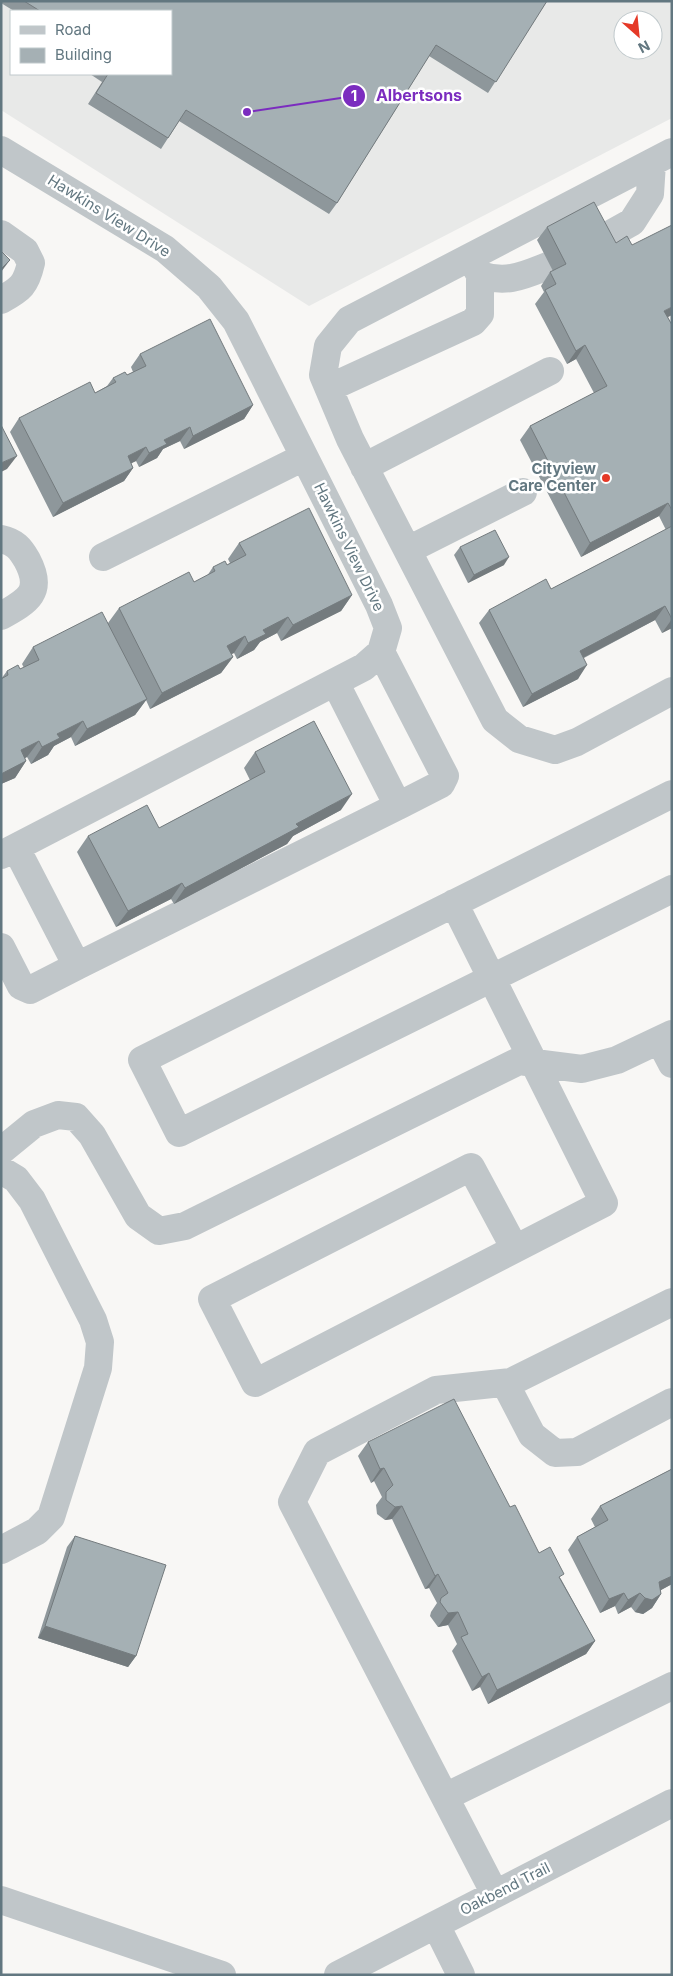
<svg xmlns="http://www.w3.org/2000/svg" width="673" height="1976" font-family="Inter,sans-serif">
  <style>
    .built { fill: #e8e9e8; fill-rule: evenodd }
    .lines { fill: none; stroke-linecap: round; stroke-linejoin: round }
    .minor { stroke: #c0c6c9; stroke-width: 28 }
    .wall { fill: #8e979b }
    .shaded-wall { fill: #747b7e }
    .building { fill: #a5b0b4; stroke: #747b7e }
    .poi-dot { fill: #e53927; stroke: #fff; stroke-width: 2 }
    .labels { text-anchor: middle; stroke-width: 5; stroke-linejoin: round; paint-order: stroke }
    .street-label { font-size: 15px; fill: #627780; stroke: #fff }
    .poi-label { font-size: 15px; font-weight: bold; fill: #627780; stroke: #fff; text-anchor: end }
    .leader { fill: none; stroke: #7b2cbf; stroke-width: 2 }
    .callout-dot { fill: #7b2cbf; stroke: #fff; stroke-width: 2 }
    .mark-label { font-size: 15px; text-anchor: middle; font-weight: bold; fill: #fff }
    .callout-label { font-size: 16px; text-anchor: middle; font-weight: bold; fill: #7b2cbf; stroke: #fff; stroke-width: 5; stroke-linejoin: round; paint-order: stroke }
  </style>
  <rect width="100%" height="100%" fill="#f8f7f5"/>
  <path class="built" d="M1 1H672V118L309 306 1 110ZM11 11H171V74H11ZM623 20H653V50H623Z"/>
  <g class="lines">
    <path class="minor" d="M1 150 165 249 209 287 236 321 379 605 388 628 381 652 364 667 1 855
      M672 152 349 320 328 346 323 375 350 439 495 720 519 739 555 750 577 742 672 691
      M1 234 25 251 31 263C26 285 21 289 1 300
      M598 241 632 222 650 194 652 163
      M471 259 480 275C508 284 524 275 550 265
      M329 388 473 322 480 314V275
      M364 467 550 371
      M1 539C15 542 20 548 27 560 44 592 28 601 1 616
      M408 550 523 492
      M103 557 304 457
      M335 682 398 806 441 784 445 776 381 652
      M672 794 142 1060 179 1133 672 889
      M454 903 604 1203 255 1383 212 1299 471 1167 515 1249
      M1 947 21 986 30 990 77 966 16 848
      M77 966 398 806
      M660 1041 672 1064
      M1 1151 34 1124 58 1115 76 1117 92 1135 138 1216 159 1231 185 1226 519 1061 582 1069 617 1060 672 1034
      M1 1170 16 1179 32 1200 93 1320 100 1342 98 1368 51 1517 37 1531 1 1550
      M505 1383 532 1435 555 1453 577 1452 672 1402
      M445 1797 672 1686
      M495 1894 292 1502 317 1452 436 1390 511 1382 672 1302
      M1 1900 222 1975
      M436 1925 461 1975
      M338 1975 672 1803"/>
  </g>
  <path class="wall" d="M1 1H547L488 93 429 56 337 203 329 214 179 121 161 149 88 104 102 82 90 74H171V11H14L1 3Z
    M547 227 616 243 668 317 672 325V628L662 633 655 620 584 658 578 679 523 707 479 623 489 610 551 589 666 530 659 516 581 557 520 440 530 426 594 393 576 359 567 364 535 304 544 292 541 286 550 272 553 271 537 240Z
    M140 354 253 405 244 419 184 449 180 441 163 449 157 458 139 467 136 461 131 463 133 468 124 481 53 517 10 432 19 418 95 393 107 386 113 378 127 375 133 372 131 367Z
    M239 543 352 595 341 611 281 641 277 633 260 642 254 650 237 659 234 653 231 654 233 657 221 673 150 709 146 700 135 715 75 746 71 737 54 746 48 755 31 764 27 757 25 758 26 761 15 778 1 784V679L7 671 20 669 24 668 22 664 33 647 108 623 119 608 194 582 207 576 213 567 227 565 230 563 228 559Z
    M460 547 504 565 468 583 454 555Z
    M255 752 341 810 293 836 287 844 174 904 171 899 116 927 77 852 88 836 159 828 250 780 244 768Z
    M368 1442 510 1507 539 1553 561 1579 595 1641 586 1654 488 1704 480 1687 472 1691 452 1651 457 1644 448 1625 438 1627 430 1616 431 1612 437 1603 429 1588 425 1589 392 1519 385 1520 377 1514 376 1505 382 1497 374 1481 371 1483 358 1456Z
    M672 1469V1584L661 1590V1594L652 1608 643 1614 635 1612 631 1607 618 1614 615 1606 600 1613 568 1550 577 1537 595 1527 591 1519 600 1506Z
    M75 1536 136 1656 128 1667 38 1638 67 1547Z"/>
  <path class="shaded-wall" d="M10 260 1 272V269Z
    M672 307V315L655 324 664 311Z
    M585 345 576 359 567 364 576 351Z
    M253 405 244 419 184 449 193 436Z
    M190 427 180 441 163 449 157 458 139 467 149 453 164 440Z
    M146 447 136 461 118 470 128 456Z
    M17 456 7 469 1 472V463Z
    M133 468 124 481 53 517 63 503Z
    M668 503 659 516 581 557 590 543Z
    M509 557 504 565 468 583 474 575Z
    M352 595 341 611 281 641 293 625Z
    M665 606 655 620 571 664 580 651Z
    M288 617 277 633 260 642 254 650 237 659 248 643 263 630Z
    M672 619V628L662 633Z
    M245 636 234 653 215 662 227 646Z
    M233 657 221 673 150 709 162 693Z
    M587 665 578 679 523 707 532 694Z
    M147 699 135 715 75 746 87 729Z
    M83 721 71 737 54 746 48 755 31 764 42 747 57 734Z
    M39 741 27 757 9 766 21 750Z
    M26 761 15 778 1 784V774Z
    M352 794 341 810 293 836 287 844 174 904 185 888 296 824Z
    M182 883 171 899 116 927 128 911Z
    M384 1468 374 1481 371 1483 380 1469Z
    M402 1506 392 1519 385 1520 395 1507Z
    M438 1574 429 1588 425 1589 435 1576Z
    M672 1576V1584L650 1596 659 1582Z
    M624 1593 615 1606 600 1613 609 1599Z
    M640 1593 631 1607 618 1614 628 1600Z
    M661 1594 652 1608 643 1614 635 1612 645 1598Z
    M458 1612 448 1625 438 1627 448 1613Z
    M45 1626 136 1656 128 1667 38 1638Z
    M595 1641 586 1654 488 1704 497 1690Z
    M489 1673 480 1687 472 1691 482 1677Z"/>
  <path class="building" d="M24 1H547L496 82 436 45 337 203 186 110 168 138 96 93 108 74H171V11H40Z
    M594 202 616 243 627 236 632 245 672 225V307L664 311 672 325V510L668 503 590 543 530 426 607 386 585 345 576 351 545 290 556 284 550 272 566 264 547 227Z
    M1 251 10 260 1 269Z
    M210 319 253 405 193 436 190 427 164 440 167 444 149 453 146 447 128 456 133 468 63 503 19 418 90 382 95 393 116 382 113 378 125 372 127 375 146 366 140 354Z
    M1 425 17 456 1 463Z
    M309 508 352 595 293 625 288 617 263 630 266 634 248 643 245 636 227 646 233 657 162 693 119 608 189 572 194 582 215 571 213 567 225 561 227 565 246 555 239 543Z
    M672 526V619L665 606 580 651 587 665 532 694 489 610 546 579 551 589Z
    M495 530 509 557 474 575 460 547Z
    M102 612 147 699 87 729 83 721 57 734 60 738 42 747 39 741 21 750 26 761 1 774V679L8 675 7 671 18 665 20 669 39 660 33 647Z
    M314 721 352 794 296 824 299 827 185 888 182 883 128 911 88 836 147 805 159 828 265 772 255 752Z
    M454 1399 510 1507 515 1505 539 1553 550 1547 564 1574 559 1577 595 1641 497 1690 489 1673 482 1677 461 1637 468 1634 458 1612 448 1613 440 1602 441 1598 448 1593 438 1574 435 1576 402 1506 395 1507 386 1500V1492L393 1485 384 1468 380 1469 368 1442Z
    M672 1469V1576L659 1582 661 1594 652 1600 645 1598 640 1593 628 1600 624 1593 609 1599 577 1537 608 1520 600 1506Z
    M75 1536 166 1565 136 1656 45 1626Z"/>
  <circle class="poi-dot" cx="606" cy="478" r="5"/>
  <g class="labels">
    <g class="street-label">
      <text transform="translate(109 216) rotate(32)" y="5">Hawkins View Drive</text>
      <text transform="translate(349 547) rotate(64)" y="5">Hawkins View Drive</text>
      <text transform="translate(505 1889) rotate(-27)" y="5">Oakbend Trail</text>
    </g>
    <g class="poi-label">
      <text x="596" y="474">Cityview<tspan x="596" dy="17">Care Center</tspan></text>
    </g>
  </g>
  <path class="leader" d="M247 112L354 96"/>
  <g class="callout-dot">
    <circle cx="247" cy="112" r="5"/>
    <circle cx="354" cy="96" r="12"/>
  </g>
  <g class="mark-label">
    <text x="354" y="101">1</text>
  </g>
  <g class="callout-label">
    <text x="419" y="101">Albertsons</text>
  </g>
  <rect width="673" height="1976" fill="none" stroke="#627780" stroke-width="5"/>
  <rect x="10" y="10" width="162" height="65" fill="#ffffff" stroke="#c0c9cc"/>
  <rect x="20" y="26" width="25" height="8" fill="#c0c6c9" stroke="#c0c9cc"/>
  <text x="55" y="35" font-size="15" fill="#627780">Road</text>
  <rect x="20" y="48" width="25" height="15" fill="#a5b0b4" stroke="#c0c9cc"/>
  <text x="55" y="60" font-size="15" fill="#627780">Building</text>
  <g transform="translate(638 35) rotate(153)"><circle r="24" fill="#ffffff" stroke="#c0c9cc"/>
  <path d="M0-4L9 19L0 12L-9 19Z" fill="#e53927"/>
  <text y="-8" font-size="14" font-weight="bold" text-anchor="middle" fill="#627780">N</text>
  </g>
</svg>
